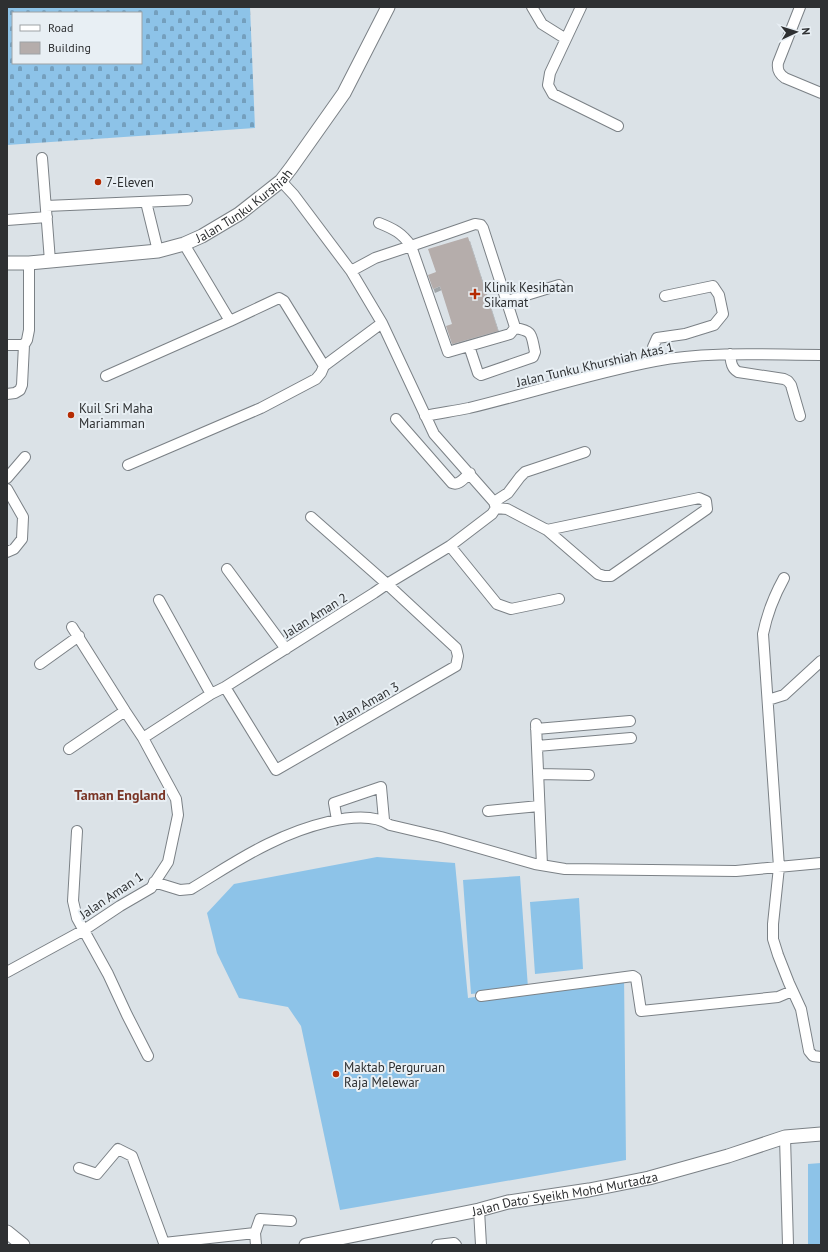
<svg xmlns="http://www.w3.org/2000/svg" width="828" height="1252" font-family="'PT Sans',sans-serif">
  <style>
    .grass { fill: #8dc3e8 }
    .cemetery { fill: url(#cemetery-stones); fill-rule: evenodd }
    .building { fill: #b5adab; filter: url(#shadow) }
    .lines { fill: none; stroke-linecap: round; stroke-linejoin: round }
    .minor-casing { stroke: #7b8186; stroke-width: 12 }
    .major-casing { stroke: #7b8186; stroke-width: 15 }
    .minor { stroke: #fff; stroke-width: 10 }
    .major { stroke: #fff; stroke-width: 13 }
    .poi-dot { fill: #b52b02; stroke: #e8eff4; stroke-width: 1.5 }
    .labels { text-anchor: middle; stroke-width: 4; stroke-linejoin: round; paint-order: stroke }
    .poi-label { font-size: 13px; fill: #2e3032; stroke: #e8eff4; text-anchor: start }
    .street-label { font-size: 13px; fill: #2e3032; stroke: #e8eff4 }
    .neighbourhood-label { font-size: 14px; font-weight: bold; fill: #793425; stroke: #e8eff4 }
  </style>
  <defs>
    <pattern id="cemetery-stones" width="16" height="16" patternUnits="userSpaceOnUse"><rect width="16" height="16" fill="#8dc3e8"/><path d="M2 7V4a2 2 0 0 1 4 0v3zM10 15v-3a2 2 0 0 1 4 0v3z" fill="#749fbd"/></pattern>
    <filter id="shadow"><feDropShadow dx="2" dy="4" stdDeviation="0" flood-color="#0004"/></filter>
  </defs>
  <rect width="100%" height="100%" fill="#dbe2e7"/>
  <path class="grass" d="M377 857 455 863 468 998 624 974 626 1160 340 1210 301 1026 288 1007 239 998 217 953 207 913 234 884Z
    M520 876 528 988 471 994 463 880Z
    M579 898 583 969 535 974 530 902Z
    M821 1163V1245H808V1164Z"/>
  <path class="cemetery" d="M7 7H250L255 128 7 145ZM13 13H141V63H13Z"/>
  <path class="building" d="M468 237 498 331 452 344 446 326 452 324 440 286 433 289 428 275 436 272 428 249Z"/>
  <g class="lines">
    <g class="minor-casing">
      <path id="minor" d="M532 7 542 24 566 39
        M581 7 550 73 548 85 553 94 618 126
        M800 7 778 63C777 70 779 74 785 78L821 93
        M42 158 50 261
        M281 181 294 195 351 271 382 323 434 434 494 502 496 508
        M146 202 158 251
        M46 206 187 200
        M7 220 47 217
        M475 224 481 225 483 228 514 324 515 328 510 334 448 352 411 246Z
        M184 244 230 321 279 298 284 301 324 366
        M351 271 375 258 411 246C402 233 394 229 379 223
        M507 301 559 285
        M7 345H24
        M469 346 478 373 481 375 533 357 535 352C531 335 534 331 515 328
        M730 354C731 361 731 368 738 372L784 379 788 381 791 385 800 416
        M655 361 653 347 657 338 685 334 714 325 723 314 719 295 713 286 665 296
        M106 376 230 321
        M7 394 15 393 20 390 22 385 24 345 27 340 29 330V263
        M425 416C439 413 455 411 469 408 531 393 592 373 655 361 709 351 766 355 821 355
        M396 419 452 483C459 486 464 478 470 473
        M128 465 261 408 316 379 321 373 324 366 382 323
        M7 478 25 457
        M7 489 23 517 22 539 14 549 7 552
        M494 502 508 493 520 477 525 472 585 452
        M496 508 507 509 547 530 598 574 604 576H611L707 509 706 501 699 498 547 530
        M450 546 497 604 511 609 559 599
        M227 569 286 649
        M784 578C774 596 767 614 763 634L779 867 773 924V939L778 955 789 983 801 1009 809 1051 813 1056 821 1057
        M159 600 211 694
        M40 664 79 636
        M225 687 276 770 456 666 458 656 456 648 387 584 311 517
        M768 700 784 695 821 661
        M536 724 542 865
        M536 729 630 721
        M143 738 211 694 225 687 374 593 387 584 450 546 492 514 496 508
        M537 746 631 738
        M69 749 125 711
        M538 774 589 775
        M488 811 539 806
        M337 820 334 803 381 787 384 820
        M77 831 73 901 77 918 108 974 127 1015 148 1056
        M154 882 180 890 191 889C216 874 241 857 268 844 296 830 361 805 390 825L441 837 535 864 565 869 736 871 821 863
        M7 972 84 930 120 906 151 888 168 862 178 815 176 799 143 738 125 711 72 627
        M481 996 633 976 636 978 641 1011 778 997 792 991
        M785 1137 788 1245
        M79 1168 97 1174 118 1149 132 1156 164 1243 255 1233 256 1245
        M479 1210 481 1245
        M255 1233 260 1219 291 1221
        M437 1245 454 1243 456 1245"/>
    </g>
    <g class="major-casing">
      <g id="major">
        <path id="s1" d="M7 263H29L158 251 184 244 202 236 239 214 281 181 291 168 344 93 388 7"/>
        <path d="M7 1232 23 1245"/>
        <path id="s2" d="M306 1245 479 1210 508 1202 589 1190 649 1178 728 1156 785 1137 821 1134"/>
      </g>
    </g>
    <use href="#minor" class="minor"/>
    <use href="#major" class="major"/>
  </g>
  <g class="poi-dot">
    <circle cx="98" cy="182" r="4"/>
    <path d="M473 288h4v4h4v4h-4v4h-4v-4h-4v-4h4z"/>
    <circle cx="71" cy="415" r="4"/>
    <circle cx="336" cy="1074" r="4"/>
  </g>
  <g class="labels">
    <g class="poi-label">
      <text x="106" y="187">7-Eleven</text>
      <text x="484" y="292">Klinik Kesihatan<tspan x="484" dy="15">Sikamat</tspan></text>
      <text x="79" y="413">Kuil Sri Maha<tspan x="79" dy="15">Mariamman</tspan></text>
      <text x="344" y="1072">Maktab Perguruan<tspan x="344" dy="15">Raja Melewar</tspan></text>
    </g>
    <g class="street-label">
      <text dy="5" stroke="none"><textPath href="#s1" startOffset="250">Jalan Tunku Kurshiah</textPath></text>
      <text transform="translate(595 364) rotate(-13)" y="5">Jalan Tunku Khurshiah Atas 1</text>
      <text transform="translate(315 615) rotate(-32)" y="5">Jalan Aman 2</text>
      <text transform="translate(366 703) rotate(-30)" y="5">Jalan Aman 3</text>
      <text transform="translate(111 895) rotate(-34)" y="5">Jalan Aman 1</text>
      <text dy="5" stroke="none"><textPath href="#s2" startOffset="264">Jalan Dato' Syeikh Mohd Murtadza</textPath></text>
    </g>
    <g class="neighbourhood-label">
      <text x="120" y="800">Taman England</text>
    </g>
  </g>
  <rect width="828" height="1252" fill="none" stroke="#2e3032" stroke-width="16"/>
  <rect x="12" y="12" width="130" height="52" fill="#e8eff4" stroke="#9ea3a6"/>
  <rect x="20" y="25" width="20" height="6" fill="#ffffff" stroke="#9ea3a6"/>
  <text x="48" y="32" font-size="12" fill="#2e3032">Road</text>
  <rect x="20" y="42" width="20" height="12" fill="#b5adab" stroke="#9ea3a6"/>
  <text x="48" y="52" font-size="12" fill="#2e3032">Building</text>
  <g transform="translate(796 32) rotate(86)" stroke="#e8eff4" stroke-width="3" paint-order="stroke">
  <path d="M0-3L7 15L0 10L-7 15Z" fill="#2e3032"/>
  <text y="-6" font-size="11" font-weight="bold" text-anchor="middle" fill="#2e3032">N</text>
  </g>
</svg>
